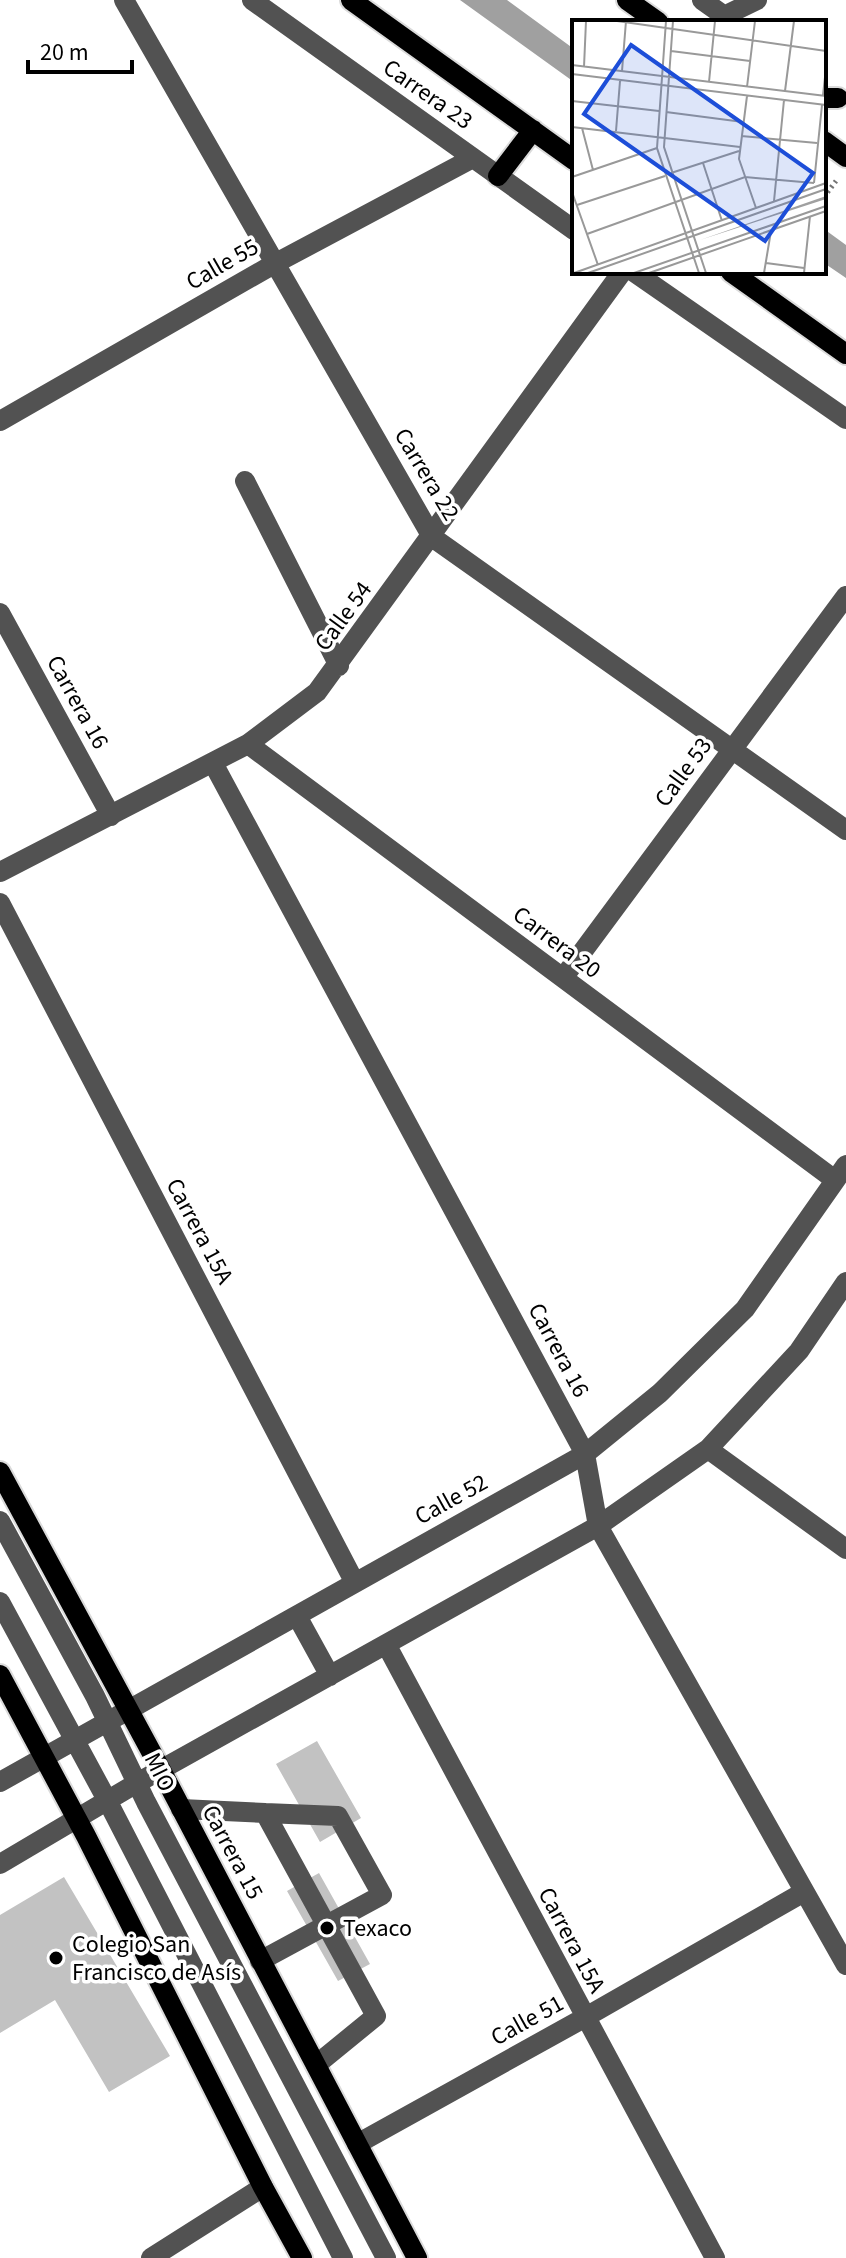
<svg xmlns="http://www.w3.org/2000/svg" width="846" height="2258" font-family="'Source Sans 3',sans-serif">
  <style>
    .water { fill: #a0a0a0 }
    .building { fill: #c2c2c2 }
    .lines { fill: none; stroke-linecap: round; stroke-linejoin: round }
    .major-casing { stroke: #dbdbdb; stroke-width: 24 }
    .path { stroke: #747474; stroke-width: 5; stroke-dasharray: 2 4; stroke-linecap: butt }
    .minor { stroke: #525252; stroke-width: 20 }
    .major { stroke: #000; stroke-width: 20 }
    .poi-dot { fill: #000; stroke: #fff; stroke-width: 3 }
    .labels { text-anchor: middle; stroke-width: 7; stroke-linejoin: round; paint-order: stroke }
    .street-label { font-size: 24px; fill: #000; stroke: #fff }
    .poi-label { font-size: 24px; fill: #000; stroke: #fff; text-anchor: start }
    .inset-road { fill: none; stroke: #999; stroke-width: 2 }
    .view { fill: #1d4ed8; fill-opacity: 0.15; stroke: #1d4ed8; stroke-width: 4 }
    .inset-edge { fill: none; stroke: #000; stroke-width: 4 }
  </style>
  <rect width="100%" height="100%" fill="#fff"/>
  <path class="water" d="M460 0H507L574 49V82Z
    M824 229 846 245V278L824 263Z"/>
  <path class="building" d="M317 1741 361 1818 320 1842 276 1764Z
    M319 1873 370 1964 338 1981 287 1891Z
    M64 1877 170 2056 109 2092 55 2000 0 2033V1915Z"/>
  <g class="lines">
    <g class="major-casing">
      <path id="major" d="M351 0 574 160
        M627 0 658 22
        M824 98H838
        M824 141 846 157
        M498 176 533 130
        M731 272 846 354
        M0 1472 161 1770 417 2258
        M0 1675 86 1836 263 2187 302 2258"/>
    </g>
    <path class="path" d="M824 197 836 181"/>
    <path class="minor" d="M124 0 432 537 846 830
      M252 0 574 230
      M702 0 733 22
      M724 16 757 0
      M634 272 846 419
      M0 421 274 264 473 158
      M245 481 339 666
      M0 613 111 816
      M248 744 835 1180
      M213 763 585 1454 598 1526 846 1965
      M0 872 248 744 317 692 622 272
      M0 903 355 1583
      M563 978 846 596
      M708 1449 846 1549
      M0 1521 95 1696 146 1802 386 2258
      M0 1602 107 1800 343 2258
      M297 1616 330 1676
      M386 1644 715 2258
      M0 1782 585 1454 660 1393 745 1309 846 1165
      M181 1809 265 1813 376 2016 316 2065
      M0 1864 137 1783 598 1526 708 1449 799 1351 846 1282
      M260 1961 382 1895 338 1816 265 1813
      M357 2144 584 2018 804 1892
      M151 2258 263 2187"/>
    <use href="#major" class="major"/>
  </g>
  <g class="poi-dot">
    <circle cx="327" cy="1928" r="8"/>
    <circle cx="56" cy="1958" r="8"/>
  </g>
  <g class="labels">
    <g class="street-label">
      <text transform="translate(428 94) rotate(35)" y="8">Carrera 23</text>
      <text transform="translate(222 264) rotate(-30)" y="8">Calle 55</text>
      <text transform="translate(427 474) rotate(59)" y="8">Carrera 22</text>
      <text transform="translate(343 616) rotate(-54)" y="8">Calle 54</text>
      <text transform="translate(78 702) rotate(61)" y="8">Carrera 16</text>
      <text transform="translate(683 772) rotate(-54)" y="8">Calle 53</text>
      <text transform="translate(557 942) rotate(37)" y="8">Carrera 20</text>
      <text transform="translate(200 1231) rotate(62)" y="8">Carrera 15A</text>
      <text transform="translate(559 1350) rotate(62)" y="8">Carrera 16</text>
      <text transform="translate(451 1499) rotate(-29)" y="8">Calle 52</text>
      <text transform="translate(160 1772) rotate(64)" y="8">MIO</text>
      <text transform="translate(233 1852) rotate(62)" y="8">Carrera 15</text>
      <text transform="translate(572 1940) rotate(62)" y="8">Carrera 15A</text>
      <text transform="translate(527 2020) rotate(-29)" y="8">Calle 51</text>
    </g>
    <g class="poi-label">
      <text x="343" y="1936">Texaco</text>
      <text x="72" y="1952">Colegio San<tspan x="72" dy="28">Francisco de Asís</tspan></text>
    </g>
  </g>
  <g transform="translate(572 20)">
    <rect width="254" height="254" fill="#fff"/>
    <path d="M254 176V179L128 220Z" fill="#a0a0a0"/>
    <path class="inset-road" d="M45 1 254 31M94 1 85 128 127 253M101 1 92 127 134 253M99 31 178 41M0 45 254 76M12 47 14 1M50 51 54 1M0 54 254 85M137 62 143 1M175 67 183 1M213 71 222 1M251 75 254 48M175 76 167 139 184 188M0 81 87 91M94 92 171 102M0 107 168 127M10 108 21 150M44 111 48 61M169 116 245 123M131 143 150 201M99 153 167 131M0 157 85 128M242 163 250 85M0 172 26 245M202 181 212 80M5 185 93 156M15 214 173 157 242 163M194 243 232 248M2 253 254 163M16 253 254 169M62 253 254 186M77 253 254 191M192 253 199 211M232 253 238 196"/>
    <path class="view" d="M59 25 241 153 193 221 12 94Z"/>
    <rect width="254" height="254" class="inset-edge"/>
  </g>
  <path d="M28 60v12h104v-12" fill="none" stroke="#000000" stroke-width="4"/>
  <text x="40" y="60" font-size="24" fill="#000000" stroke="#ffffff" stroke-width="6" paint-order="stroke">20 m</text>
</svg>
